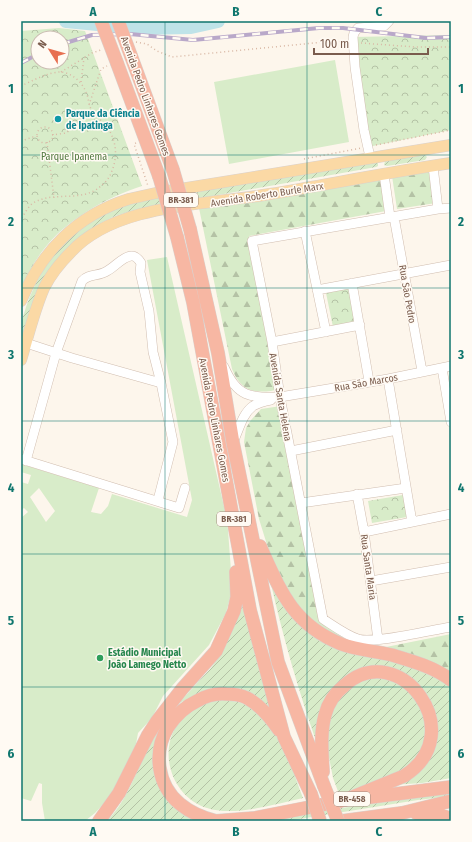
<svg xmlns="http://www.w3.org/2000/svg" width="472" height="842" font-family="'Fira Sans Condensed',sans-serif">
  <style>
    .grass { fill: #d8ecc9; fill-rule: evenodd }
    .forest { fill: url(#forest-firs) }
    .park { fill: url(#park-crowns); fill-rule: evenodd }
    .garden { fill: url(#garden-furrows) }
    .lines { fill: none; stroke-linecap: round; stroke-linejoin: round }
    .river { stroke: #bfe3e8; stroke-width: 14 }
    .minor-casing { stroke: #d1beb0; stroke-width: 10 }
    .major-casing { stroke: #dad1cd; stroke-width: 12 }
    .highway-casing { stroke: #dad1cd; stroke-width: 14 }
    .path { stroke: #d9b8a5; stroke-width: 1.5; stroke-dasharray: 1 3; stroke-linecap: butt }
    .minor { stroke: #fff; stroke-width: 9 }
    .major { stroke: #fbd9a5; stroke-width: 11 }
    .highway { stroke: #f7b7a3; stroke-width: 13 }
    .rail-casing { stroke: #b9a8c9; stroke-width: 4 }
    .rail { stroke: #fffaf3; stroke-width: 2.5; stroke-dasharray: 8; stroke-linecap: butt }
    .highway-bridge-casing { stroke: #dad1cd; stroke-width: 14; stroke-linecap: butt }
    .highway-bridge { stroke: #f7b7a3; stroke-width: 13 }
    .grid { fill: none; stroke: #0f766e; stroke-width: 1; stroke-opacity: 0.55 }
    .culture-dot { fill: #0f9aa8; stroke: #fffaf3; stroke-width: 1.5 }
    .leisure-dot { fill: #2e9e5b; stroke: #fffaf3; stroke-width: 1.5 }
    .labels { text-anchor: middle; stroke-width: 3; stroke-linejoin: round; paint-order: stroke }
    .shield { fill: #fffaf3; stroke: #a28b7f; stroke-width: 1 }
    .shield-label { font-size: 9px; font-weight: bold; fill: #7a5c4d }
    .street-label { font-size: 10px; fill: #7a5c4d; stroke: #fffaf3 }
    .culture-label { font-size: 10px; font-weight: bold; fill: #0d838f; stroke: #fffaf3; text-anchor: start }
    .park-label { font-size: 10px; fill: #537a41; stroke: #fffaf3 }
    .leisure-label { font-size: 10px; font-weight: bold; fill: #27864d; stroke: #fffaf3; text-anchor: start }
    .neatline { fill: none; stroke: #0f766e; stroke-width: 1.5 }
    .grid-label { font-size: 13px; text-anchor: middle; font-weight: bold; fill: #0f766e }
  </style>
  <defs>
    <pattern id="forest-firs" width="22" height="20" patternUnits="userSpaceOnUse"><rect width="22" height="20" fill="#d8ecc9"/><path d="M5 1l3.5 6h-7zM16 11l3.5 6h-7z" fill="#b4c2a5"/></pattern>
    <pattern id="park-crowns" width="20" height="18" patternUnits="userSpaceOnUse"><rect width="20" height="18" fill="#d8ecc9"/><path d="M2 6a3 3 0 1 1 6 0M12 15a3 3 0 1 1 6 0" fill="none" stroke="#b4c2a5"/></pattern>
    <pattern id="garden-furrows" width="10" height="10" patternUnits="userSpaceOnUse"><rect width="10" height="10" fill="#d8ecc9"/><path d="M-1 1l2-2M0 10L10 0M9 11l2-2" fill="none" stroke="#b4c2a5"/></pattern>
  </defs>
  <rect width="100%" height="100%" fill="#fdf6ec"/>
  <path class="grass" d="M335 60 349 142 229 164 214 82Z
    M167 257 225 511 228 530 231 571 230 598 226 613 209 645 163 696 152 718 138 733 136 744 116 787 106 801 95 813 85 821H45L42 803V784L39 783 31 801 21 798V518L28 512 24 508 21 510V482L28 484 31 475 21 472V464L99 488 91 512 101 514 108 506 112 494 187 517 192 500 147 260ZM39 488 55 511 46 522 30 497Z"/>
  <path class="forest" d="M431 170 436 203 397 209 392 176Z
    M381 176 386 211 249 236 281 389C258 394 242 394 232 369L199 208Z
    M281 406 321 623 356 642 386 647 451 634V676L348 643 313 625 277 577 259 519 244 442 246 428 251 420 261 409Z"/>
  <path class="park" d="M59 28 85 31 142 186C107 197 66 220 44 249 34 261 27 276 21 290V31ZM38 38H62V62H38Z
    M451 35V130L368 147 353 37Z
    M351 288 357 322 333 327 326 293Z
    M403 495 407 517 372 523 368 501Z"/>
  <path class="garden" d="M424 154 427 157 425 160 387 166 384 165 385 161Z
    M378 162V166L376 167 134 210 115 216 97 225 67 249 21 347C21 340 20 332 21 325 32 276 65 229 113 210 127 204 142 202 157 198Z
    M271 584 295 619 401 662 451 685V778L422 783 392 785C400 780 422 768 428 762 429 760 430 756 432 754 443 731 437 701 418 684 401 668 364 659 346 677 342 681 340 689 338 694 330 709 323 725 316 741 298 689 283 637 271 584Z
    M241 598 272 712 257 699 202 691 178 704 211 668 219 656Z
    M371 677 386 678 400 683 425 709 426 745 410 768 373 786 339 794 333 778 327 747 330 711 345 690Z
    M220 700C228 700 236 701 244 704 279 717 291 768 303 798 276 804 233 817 207 808 168 796 154 741 187 714 196 706 208 702 220 700Z
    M161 727 158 772 198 818 183 821H107C134 793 139 756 161 727Z
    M451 793V796L418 800 287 821H268L327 810Z"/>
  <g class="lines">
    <path class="river" d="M66 21 139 28 191 27 218 21"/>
    <g class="minor-casing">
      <path id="minor" d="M370 157 364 130 355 67 353 37 354 33 358 28 384 26 389 21
        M433 166 438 209
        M384 174 390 217
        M451 208 438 209 252 241 272 342 280 397 323 619C334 626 346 635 358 639 375 644 431 630 451 627
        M394 217 422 371
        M305 231 326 332
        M352 283 369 381
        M317 290 451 265
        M272 342 360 325
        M26 343 72 358 161 383
        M224 367C237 397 250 398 280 397L388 379 451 366
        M442 368 451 422
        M388 379 412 522
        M233 442C239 430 242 414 253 406 258 403 265 401 271 400
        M291 451 397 430
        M21 459 179 508 185 488
        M26 461 56 353 82 281C89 273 98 277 107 271 115 267 122 257 131 256 136 255 139 260 141 263L140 272 149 311 153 352 161 383 173 442 158 500
        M357 494 364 532 378 640
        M301 503 406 488
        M364 532 451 514
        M371 581 451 567"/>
    </g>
    <g class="major-casing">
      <path id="major" d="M21 301C41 252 77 215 129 199 138 197 147 195 156 193L451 145
        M21 360C28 337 34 311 44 288 50 276 61 262 71 252 116 203 208 205 270 194 330 184 390 172 451 163"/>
    </g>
    <g class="highway-casing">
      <path id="highway" d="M131 56 173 170
        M117 63 159 176
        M190 229 218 353 233 443 278 662 324 786
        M177 237 193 302 250 610 284 737 311 794
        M260 546C280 590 292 624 341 644 357 650 375 651 392 655 412 661 434 667 451 680
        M323 772C322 753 320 733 325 715 328 703 336 692 345 685 399 637 472 733 404 776L345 800
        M364 798 451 787
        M416 813 441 815 451 819
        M99 821 119 793 148 735 157 721 182 689 216 651 234 611 237 597 236 572
        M216 821C203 818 191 813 180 804 157 785 153 752 168 727 176 715 184 707 197 701 206 696 215 693 226 694 232 694 241 695 247 698 260 705 270 717 279 730
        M216 821 255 818 341 801
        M342 821 402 813 451 801"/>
    </g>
    <path class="path" d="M136 42 147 44 157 51 172 57 334 41 345 42
      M361 43 415 47H451
      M61 72 92 53 101 50
      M81 82 84 58
      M21 86C32 81 48 72 61 72 72 73 82 82 86 92 89 98 88 106 93 112 97 117 103 122 107 127 117 141 118 158 111 173 109 179 103 185 97 189 77 202 53 191 33 203 28 207 24 214 21 220
      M89 105 101 69 107 66
      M37 135a8 8 0 1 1 16 0a8 8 0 1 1-16 0Z
      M52 135 66 133 93 112
      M21 141 36 136
      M47 142 54 198
      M136 143 134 144 148 186
      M376 145 451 130
      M304 159 361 148"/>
    <use href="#minor" class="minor"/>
    <use href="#major" class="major"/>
    <use href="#highway" class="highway"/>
    <g class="rail-casing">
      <path id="rail" d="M62 44 92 35 130 34 193 40 319 28H343L426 38 451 37
        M21 63 38 54"/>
    </g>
    <use href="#rail" class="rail"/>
    <g class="highway-bridge-casing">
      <path id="highway-bridge" d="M101 21 117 63
        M118 21 131 56
        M173 170 190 229
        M159 176 177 237
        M324 786 338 821
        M311 794 320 821"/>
    </g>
    <use href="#highway-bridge" class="highway-bridge"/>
  </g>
  <path class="grid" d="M165 21V821M307 21V821M21 155H451M21 288H451M21 421H451M21 554H451M21 687H451"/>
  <circle class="culture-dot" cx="58" cy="119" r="4"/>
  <circle class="leisure-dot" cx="100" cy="658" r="4"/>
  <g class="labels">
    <g class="shield">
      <rect x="164" y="193" width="34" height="14" rx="3"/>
      <rect x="217" y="512" width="34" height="14" rx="3"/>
      <rect x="334" y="792" width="36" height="14" rx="3"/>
    </g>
    <g class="shield-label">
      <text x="181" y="203">BR-381</text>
      <text x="234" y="522">BR-381</text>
      <text x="352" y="802">BR-458</text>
    </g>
    <g class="street-label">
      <text transform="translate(146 96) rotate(70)" y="4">Avenida Pedro Linhares Gomes</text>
      <text transform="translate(267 194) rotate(-9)" y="4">Avenida Roberto Burle Marx</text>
      <text transform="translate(408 294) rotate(80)" y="4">Rua São Pedro</text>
      <text transform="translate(366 382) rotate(-10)" y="4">Rua São Marcos</text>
      <text transform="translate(281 397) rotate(80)" y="4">Avenida Santa Helena</text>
      <text transform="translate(215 420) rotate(79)" y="4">Avenida Pedro Linhares Gomes</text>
      <text transform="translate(369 567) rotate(82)" y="4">Rua Santa Maria</text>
    </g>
    <g class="culture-label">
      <text x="66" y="117">Parque da Ciência<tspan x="66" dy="12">de Ipatinga</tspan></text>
    </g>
    <g class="park-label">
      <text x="74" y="160">Parque Ipanema</text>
    </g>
    <g class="leisure-label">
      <text x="108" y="656">Estádio Municipal<tspan x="108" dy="12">João Lamego Netto</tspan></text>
    </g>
  </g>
  <rect width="472" height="842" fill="none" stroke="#fffaf3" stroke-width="44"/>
  <g transform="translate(50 50) rotate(307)"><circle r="19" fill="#fffaf3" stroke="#cabbb1"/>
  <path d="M0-3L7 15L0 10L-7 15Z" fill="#e76f51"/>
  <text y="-6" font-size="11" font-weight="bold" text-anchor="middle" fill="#7a5c4d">N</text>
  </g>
  <path d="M314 48v6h114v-6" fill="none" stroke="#7a5c4d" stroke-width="2"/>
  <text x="320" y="48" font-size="12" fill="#7a5c4d" stroke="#fffaf3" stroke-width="3" paint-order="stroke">100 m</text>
  <rect x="22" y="22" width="428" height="798" class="neatline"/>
  <g class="grid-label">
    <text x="93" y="16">A</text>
    <text x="236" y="16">B</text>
    <text x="379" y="16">C</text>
    <text x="11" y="93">1</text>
    <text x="461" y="93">1</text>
    <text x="11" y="226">2</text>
    <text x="461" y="226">2</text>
    <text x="11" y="359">3</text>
    <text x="461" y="359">3</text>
    <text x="11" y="492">4</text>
    <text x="461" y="492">4</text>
    <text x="11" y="625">5</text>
    <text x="461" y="625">5</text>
    <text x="11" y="758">6</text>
    <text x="461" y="758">6</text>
    <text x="93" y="836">A</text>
    <text x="236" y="836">B</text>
    <text x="379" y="836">C</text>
  </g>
</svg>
